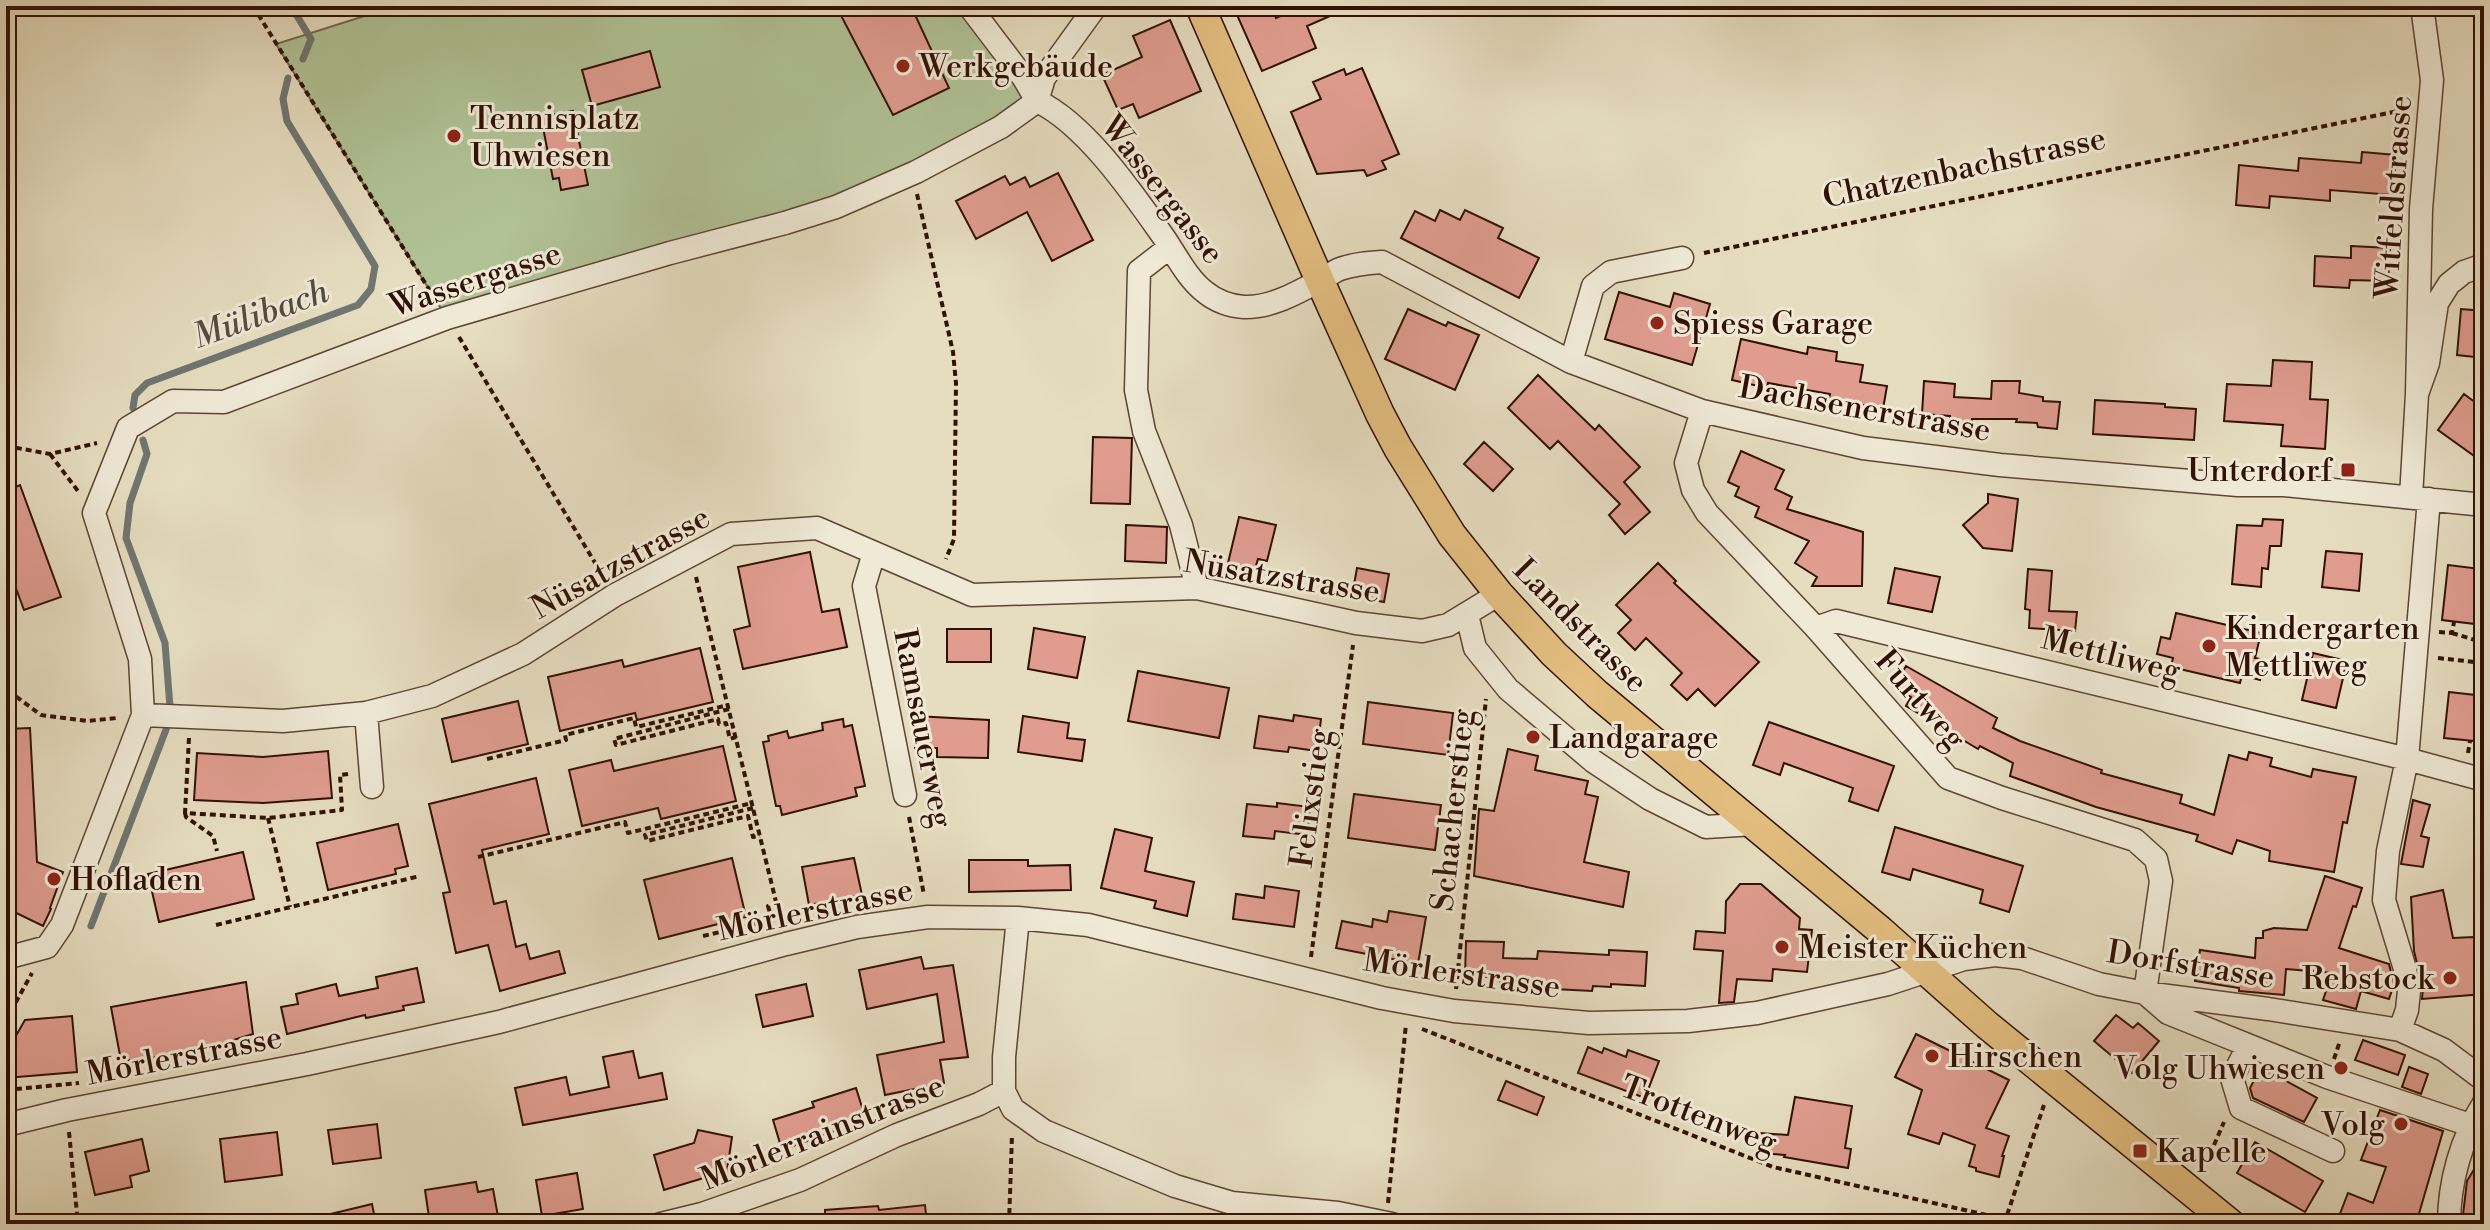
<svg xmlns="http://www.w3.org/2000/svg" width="2490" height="1230" font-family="'Libre Bodoni',serif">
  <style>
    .green { fill: #b0c296; stroke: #716a4d; stroke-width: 2 }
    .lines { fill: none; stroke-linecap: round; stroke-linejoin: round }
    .stream { stroke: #707672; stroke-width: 7 }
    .building { fill: #df9c8f; stroke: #321104; stroke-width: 2 }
    .minor-casing { stroke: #5f4433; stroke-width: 25 }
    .major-casing { stroke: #321104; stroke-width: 31 }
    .path { stroke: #321104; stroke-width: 4; stroke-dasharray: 6 4; stroke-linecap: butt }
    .minor { stroke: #efe9d6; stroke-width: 22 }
    .major { stroke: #e3be80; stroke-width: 28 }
    .poi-dot { fill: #8f2418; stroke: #efe9d6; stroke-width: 3 }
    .labels { text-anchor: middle; stroke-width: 6; stroke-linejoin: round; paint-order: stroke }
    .poi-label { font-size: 32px; fill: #321104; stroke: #efe9d6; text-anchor: start }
    .street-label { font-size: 32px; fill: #321104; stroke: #efe9d6 }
    .water-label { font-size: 34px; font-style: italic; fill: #564c44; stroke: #efe9d6 }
  </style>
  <rect width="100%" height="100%" fill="#e6ddc0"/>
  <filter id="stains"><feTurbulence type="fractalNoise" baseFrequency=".0025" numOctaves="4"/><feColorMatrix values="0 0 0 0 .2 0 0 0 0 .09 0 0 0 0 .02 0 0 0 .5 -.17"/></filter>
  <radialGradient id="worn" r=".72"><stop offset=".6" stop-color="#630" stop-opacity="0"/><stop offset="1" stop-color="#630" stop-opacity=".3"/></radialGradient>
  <path class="green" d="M396 6H963L1032 102 916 172 447 318 276 44Z"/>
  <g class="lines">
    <path class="stream" d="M291 6 311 39 303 59
      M133 408 135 395 147 383 358 305 371 289 375 266 287 121 283 99 288 78
      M143 440 147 454 130 503 126 538 165 643 170 707
      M91 926 167 727"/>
  </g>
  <path class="building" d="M836 6H911L949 88 893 115Z
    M1233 6H1271L1276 18 1305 6H1353L1307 26 1316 48 1262 71Z
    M1170 20 1201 91 1139 118 1133 104 1118 110 1102 75 1142 57 1133 36Z
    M650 51 660 87 592 106 582 70Z
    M1362 68 1399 154 1382 161 1386 169 1367 176 1364 170 1317 174 1291 112 1321 99 1313 82 1344 69 1346 75Z
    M573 111 588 185 561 190 559 178 553 179 541 117Z
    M2362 152 2396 155 2393 195 2330 190V201L2270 196 2269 208 2236 205 2239 165 2298 171 2299 158 2361 163Z
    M1058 173 1093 240 1052 261 1027 212 976 239 956 201 1005 176 1010 185 1025 177 1030 187Z
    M1440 210 1460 220 1465 210 1503 228 1498 238 1539 258 1519 298 1401 238 1415 211 1435 221Z
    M2351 246 2390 248 2388 281 2350 280 2349 288 2314 286 2315 256 2351 258Z
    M1619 292 1670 307 1674 293 1710 304 1692 365 1605 339Z
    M1408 309 1446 326 1448 322 1479 335 1455 390 1385 359Z
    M2461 309 2484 311V358L2457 355Z
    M1741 339 1807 354 1808 347 1837 352 1836 361 1863 365 1860 382 1887 386 1883 409 1857 404 1856 409 1828 404 1830 394 1768 383 1767 388 1732 380Z
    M2273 360 2312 362 2310 399 2328 400 2325 449 2281 446 2283 425 2224 421 2227 384 2271 386Z
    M1538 375 1595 430 1599 425 1640 467 1624 482 1650 512 1625 534 1609 515 1620 504 1558 441 1550 449 1508 408Z
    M1924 381 1955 384 1954 397 1991 399 1992 381H2020L2019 393 2043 397V401L2060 402 2057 429 2038 427 2037 423 2016 422 2017 419H1972V423L1950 422V416L1922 414Z
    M2464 394 2484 409V463L2438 430Z
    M2095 400 2165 404V407L2196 409 2194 440 2093 434Z
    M1093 437 1132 438 1130 504 1091 503Z
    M1484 442 1513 469 1493 491 1464 464Z
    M1741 451 1784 470 1775 489 1792 497 1787 509 1863 532 1862 586H1812L1817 577 1795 563 1809 541 1755 517 1759 507 1735 496 1739 487 1728 482Z
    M20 485 61 597 24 610 14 583 6 585V491Z
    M1988 494 2018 499 2012 551 1983 548 1963 525 1988 503Z
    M1239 517 1276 525 1267 561 1258 559 1255 569 1228 563Z
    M2263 519 2283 520 2281 546H2270L2268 569 2262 568 2261 587 2232 584 2237 525 2262 526Z
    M1126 525 1167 527 1166 563 1125 561Z
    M2326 551 2362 554 2359 591 2322 587Z
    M810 552 822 612 839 609 847 647 743 669 734 630 750 626 738 567Z
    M1658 563 1676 581 1674 583 1759 662 1715 706 1698 689 1687 700 1671 685 1682 673 1646 638 1635 650 1618 633 1631 620 1616 605Z
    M2448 565 2481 569 2480 579 2484 580V625L2442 620Z
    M1357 568 1389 574 1384 602 1352 596Z
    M1895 568 1940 577 1932 612 1888 603Z
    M2028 569 2052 571 2049 611 2077 612 2075 631 2029 628 2030 610 2025 609Z
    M2176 613 2261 633 2255 658 2264 660 2260 680 2242 675 2240 683 2171 667 2173 658 2157 654 2161 637 2170 639Z
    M1034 628 1085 637 1077 678 1028 669Z
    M947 629H991V662H947Z
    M700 648 713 702 637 720 635 713 560 731 548 677 622 660 624 667Z
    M2313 653 2347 661 2336 708 2302 700Z
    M1906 666 1997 718 1993 728 2020 741 2102 770 2101 773 2182 795 2180 803 2214 815 2229 755 2247 760 2249 752 2272 758 2270 766 2311 777 2313 769 2356 777 2347 823 2343 822 2334 872 2269 861 2270 851 2237 840 2232 854 2196 841 2198 835 2096 807 2010 776 2013 763 1980 746 1978 749 1906 706 1911 697 1894 687Z
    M1138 671 1229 688 1219 738 1128 721Z
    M2449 692 2484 696V742L2444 738Z
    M518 701 528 744 452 762 442 719Z
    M1368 702 1453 713 1448 755 1363 744Z
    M1294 715 1321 719 1317 751 1289 747 1288 752 1254 748 1259 716 1293 721Z
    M915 716 989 720 988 758 937 757V748H915Z
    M1023 716 1069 723 1067 738 1085 740 1082 761 1018 752Z
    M843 719 844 727 852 725 865 786 855 788 857 796 782 815 780 806H776L763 742 769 741 768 736 787 731 789 738 823 730 822 723Z
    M1769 722 1894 766 1878 811 1849 801 1853 788 1784 763 1780 775 1753 765Z
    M30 728 37 862 63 872 50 908 51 909 43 926 6 908V729Z
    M723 746 736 801 661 819 658 808 582 826 569 770 611 760 614 771Z
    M1508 749 1538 756 1535 770 1588 781 1585 794 1598 797 1584 862 1629 872 1623 907 1474 876 1479 809 1494 811Z
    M328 751 332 798 263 803 194 800 197 753 263 757Z
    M536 778 549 834 482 850 494 904 506 901 516 947 526 944 530 959 559 951 565 973 500 991 488 945 456 953 443 893 450 892 429 804Z
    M1354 794 1441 805 1435 850 1348 838Z
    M2413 800 2430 805 2421 836 2429 838 2423 867 2401 864Z
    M1277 803 1310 807 1307 835 1275 831 1274 839 1243 836 1247 804 1277 807Z
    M398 824 408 866 395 869 396 874 328 890 317 843Z
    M1895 827 2023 866 2009 912 1980 903 1983 890 1913 869 1910 880 1882 872Z
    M1115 829 1152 838 1145 871 1194 882 1187 916 1154 908 1156 901 1101 888Z
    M243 852 254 899 159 922 148 874Z
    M732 858 746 917 659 939 644 880Z
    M854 858 862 895 809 905 802 867Z
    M969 860H1028V866L1070 865 1071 890 969 892Z
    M2325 876 2362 888 2356 907 2353 906 2339 948 2389 964 2394 984 2389 999 2361 991 2356 1009 2323 1000 2332 973 2286 969 2284 995 2239 991V988L2195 981 2200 950 2255 958 2256 938H2263V931L2274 928 2307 930Z
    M1740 884H1761L1800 918 1799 929 1812 930 1807 972 1773 969 1772 981 1737 979 1734 1002 1719 1003 1723 951 1694 949 1696 931 1725 933 1726 901Z
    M1265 886 1299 891 1294 927 1233 919 1236 894 1264 898Z
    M2443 890 2453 938 2474 937 2475 948 2484 947V994L2422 999 2423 988 2414 951 2411 897Z
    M1389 911 1426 917 1418 964 1336 948 1342 921 1372 927 1373 919 1387 922Z
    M1466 941 1504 942 1503 958 1537 959 1538 951 1609 955V950L1647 952 1645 986 1611 984V987L1593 986 1592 991 1535 988 1536 983 1500 982V977L1465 976Z
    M921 957 924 969 953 965 968 1057 940 1060 944 1083 885 1095 877 1055 944 1042 937 994 867 1009 859 970Z
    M417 968 424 1002 403 1006 404 1010 366 1018 365 1015 287 1034 281 1007 298 1004 296 994 336 984 339 996 378 988 376 977Z
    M246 982 253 1034 188 1054 121 1061 111 1007Z
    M806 984 813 1016 763 1027 756 995Z
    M2116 1015 2133 1028 2138 1023 2159 1041 2132 1073 2094 1041Z
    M72 1016 77 1072 6 1078V1053L25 1020Z
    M1916 1034 2009 1080 1986 1128 2009 1136 2002 1156H2004L1999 1177 1976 1171V1168L1969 1166 1975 1145 1943 1133 1939 1144 1908 1134 1922 1090 1895 1077Z
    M2363 1040 2405 1055 2398 1075 2355 1060Z
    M1588 1047 1602 1053 1604 1048 1626 1057 1628 1050 1659 1061 1645 1098 1578 1073Z
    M633 1051 639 1078 662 1073 667 1099 523 1125 515 1088 566 1077 570 1095 609 1087 603 1057Z
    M2261 1067 2317 1098 2304 1122 2253 1098 2250 1088Z
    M2409 1067 2428 1074 2421 1094 2402 1087Z
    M1506 1081 1544 1097 1537 1115 1498 1100Z
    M856 1088 866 1120 782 1150 773 1120 814 1107 812 1102Z
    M1795 1097 1852 1106 1845 1148 1851 1149 1848 1168 1784 1157 1785 1155 1759 1153 1760 1133 1788 1135Z
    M2380 1110 2443 1131 2416 1224H2336L2348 1193 2373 1203 2386 1167 2361 1160Z
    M377 1124 381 1158 333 1164 328 1130Z
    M698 1130 732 1137 727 1171 664 1190 654 1155 694 1143Z
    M277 1132 282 1175 225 1182 220 1139Z
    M142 1139 149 1171 130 1176 132 1187 95 1195 85 1152Z
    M2255 1142 2323 1181 2305 1212 2237 1173Z
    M2484 1153V1223L2463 1215 2467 1181Z
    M577 1173 583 1209 542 1216 536 1180Z
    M476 1182 478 1192 493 1189 499 1222 430 1224 425 1190Z
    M372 1204 376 1224H319L318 1217Z
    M925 1205 927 1224H825V1210L878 1206 879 1210Z"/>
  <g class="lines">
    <g class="minor-casing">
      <path id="minor" d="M969 6 1023 77 1037 101 1044 78 1096 6
        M1170 247 1139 271 1136 390 1144 431 1181 525 1197 588
        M1571 362 1593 286 1611 272 1682 258
        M2417 394 2421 209 2432 80 2422 6
        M1702 411 1686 463 1693 490 1707 513 1816 628 1948 778 2002 798 2135 840 2156 859 2161 881 2145 993 2168 1013 2327 1077 2470 1125
        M2411 497 2417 394 2428 363 2437 303 2449 284 2464 272 2484 265
        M874 553 864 586 905 795
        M1467 615 1475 648 1508 689 1593 761 1650 799 1706 827 1754 824
        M1816 628 1836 621 2407 759 2484 780
        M366 713 372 787
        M143 715 283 721 366 713 432 696 523 654 615 595 731 534 817 528 972 595 1197 588 1356 623 1422 631 1448 625 1499 594
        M1018 918 1004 1057V1091L1013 1109 1044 1131 1175 1186 1232 1203 1338 1213 1392 1224
        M6 958 47 947 62 925 143 715 140 659 94 513 128 428 173 401 224 402 447 318 670 253 785 223 836 207 916 172 1001 127 1037 101C1086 124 1134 195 1165 239 1177 257 1188 279 1205 292 1216 301 1230 306 1244 307 1270 308 1297 293 1319 281 1326 278 1332 272 1340 269 1354 264 1367 263 1382 262L1571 362 1702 411 1863 448 2000 465 2238 485H2284L2484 505
        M2400 1030 2407 1010 2409 991 2405 969 2384 900 2388 851 2407 759 2429 499
        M2248 1046 2232 1078 2241 1108 2333 1151
        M6 1125 67 1110 307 1064 499 1022 786 944 857 927 928 917 1018 918 1088 925 1382 998 1454 1011 1589 1023 1688 1021 1757 1013 1888 984 1964 959 1995 955 2022 958 2099 984 2145 993 2268 1009 2400 1030 2444 1050 2484 1080
        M661 1224 702 1214 800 1180 897 1135 979 1104 1004 1091
        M2449 1224C2449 1182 2461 1139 2484 1103"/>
    </g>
    <g class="major-casing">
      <path id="major" d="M1200 6 1320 281 1380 414 1398 448 1452 535 1499 594 1554 654 1597 694 1881 931 1987 1025 2231 1224"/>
    </g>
    <path class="path" d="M253 6 435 299
      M917 194 953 352 956 383 954 539 946 559
      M1704 253 2408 109
      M459 337 603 576
      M6 446 50 454 97 443
      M50 454 78 491
      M696 577 781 922
      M2439 632 2452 633 2454 622
      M2452 633 2475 640 2484 632
      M2475 640 2484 642
      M2438 658 2484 663
      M6 669 14 695 41 715 87 721 117 718
      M729 709 614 739 616 745 718 719 719 724 726 723 730 739 736 737
      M189 738 185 813 268 818 342 810 340 775 348 774
      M2468 753 2470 741
      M487 759 566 740 565 735 634 718 636 727 728 705
      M753 808 645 835 647 841 748 816 753 837 760 836
      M185 813 186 817 213 836 217 851
      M909 817 924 895
      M268 818 290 907
      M478 857 625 822 628 833 752 803
      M216 925 420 876
      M703 936 772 920 768 906 776 904
      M1311 957 1353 645
      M1456 989 1486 699
      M6 1020 32 973
      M1422 1029 1773 1167 2027 1224
      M2334 1059 2340 1041
      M6 1090 79 1083
      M69 1132 78 1224
      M2214 1145 2224 1122
      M1388 1203 1406 1024
      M1009 1224 1012 1135
      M2004 1224 2044 1105"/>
    <use href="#minor" class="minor"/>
    <use href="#major" class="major"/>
  </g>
  <g class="poi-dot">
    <circle cx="903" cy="66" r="8"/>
    <circle cx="454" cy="136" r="8"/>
    <circle cx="1657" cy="323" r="8"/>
    <rect x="2340" y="462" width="16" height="16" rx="4"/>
    <circle cx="2209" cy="646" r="8"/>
    <circle cx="1533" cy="737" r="8"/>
    <circle cx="54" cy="879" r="8"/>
    <circle cx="1782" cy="947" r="8"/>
    <circle cx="2450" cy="978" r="8"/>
    <circle cx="1932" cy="1056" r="8"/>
    <circle cx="2341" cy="1068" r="8"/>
    <circle cx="2401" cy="1124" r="8"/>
    <rect x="2132" y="1143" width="16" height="16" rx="4"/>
  </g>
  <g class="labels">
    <g class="poi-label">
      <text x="919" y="77">Werkgebäude</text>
      <text x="470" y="129">Tennisplatz<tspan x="470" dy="37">Uhwiesen</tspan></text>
      <text x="1673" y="334">Spiess Garage</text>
      <text x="2332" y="481" text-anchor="end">Unterdorf</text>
      <text x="2225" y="639">Kindergarten<tspan x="2225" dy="37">Mettliweg</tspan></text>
      <text x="1549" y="748">Landgarage</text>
      <text x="70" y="890">Hofladen</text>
      <text x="1798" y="958">Meister Küchen</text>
      <text x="2434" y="989" text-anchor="end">Rebstock</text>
      <text x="1948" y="1067">Hirschen</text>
      <text x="2325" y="1079" text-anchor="end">Volg Uhwiesen</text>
      <text x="2385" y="1135" text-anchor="end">Volg</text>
      <text x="2156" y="1162">Kapelle</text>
    </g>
    <g class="street-label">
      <text transform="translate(1964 167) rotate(-12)" y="11">Chatzenbachstrasse</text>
      <text transform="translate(1163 189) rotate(52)" y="11">Wassergasse</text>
      <text transform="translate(2393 197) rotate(-86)" y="11">Witfeldstrasse</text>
      <text transform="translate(475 279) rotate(-18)" y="11">Wassergasse</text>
      <text transform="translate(1865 408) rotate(10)" y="11">Dachsenerstrasse</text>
      <text transform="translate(620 562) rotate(-29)" y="11">Nüsatzstrasse</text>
      <text transform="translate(1282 576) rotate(9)" y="11">Nüsatzstrasse</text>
      <text transform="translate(1581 625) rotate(45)" y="11">Landstrasse</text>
      <text transform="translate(2111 654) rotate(14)" y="11">Mettliweg</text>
      <text transform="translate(1921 699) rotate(49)" y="11">Furtweg</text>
      <text transform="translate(924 728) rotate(79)" y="11">Ramsauerweg</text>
      <text transform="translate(1310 798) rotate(-82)" y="11">Felixstieg</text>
      <text transform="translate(1452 810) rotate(-84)" y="11">Schacherstieg</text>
      <text transform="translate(815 909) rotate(-12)" y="11">Mörlerstrasse</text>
      <text transform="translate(2191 964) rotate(9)" y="11">Dorfstrasse</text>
      <text transform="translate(1462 973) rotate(8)" y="11">Mörlerstrasse</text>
      <text transform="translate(184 1055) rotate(-11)" y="11">Mörlerstrasse</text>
      <text transform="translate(1699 1114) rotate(21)" y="11">Trottenweg</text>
      <text transform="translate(822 1132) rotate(-22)" y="11">Mörlerrainstrasse</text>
    </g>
    <g class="water-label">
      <text transform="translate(260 313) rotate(-20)" y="12">Mülibach</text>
    </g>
  </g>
  <rect width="2490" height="1230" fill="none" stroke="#e6ddc0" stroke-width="32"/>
  <rect x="8" y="8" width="2474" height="1214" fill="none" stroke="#321104" stroke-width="4"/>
  <rect x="16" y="16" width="2458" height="1198" fill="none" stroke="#321104" stroke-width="2"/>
  <rect width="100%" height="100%" filter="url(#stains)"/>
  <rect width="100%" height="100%" fill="url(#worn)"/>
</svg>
